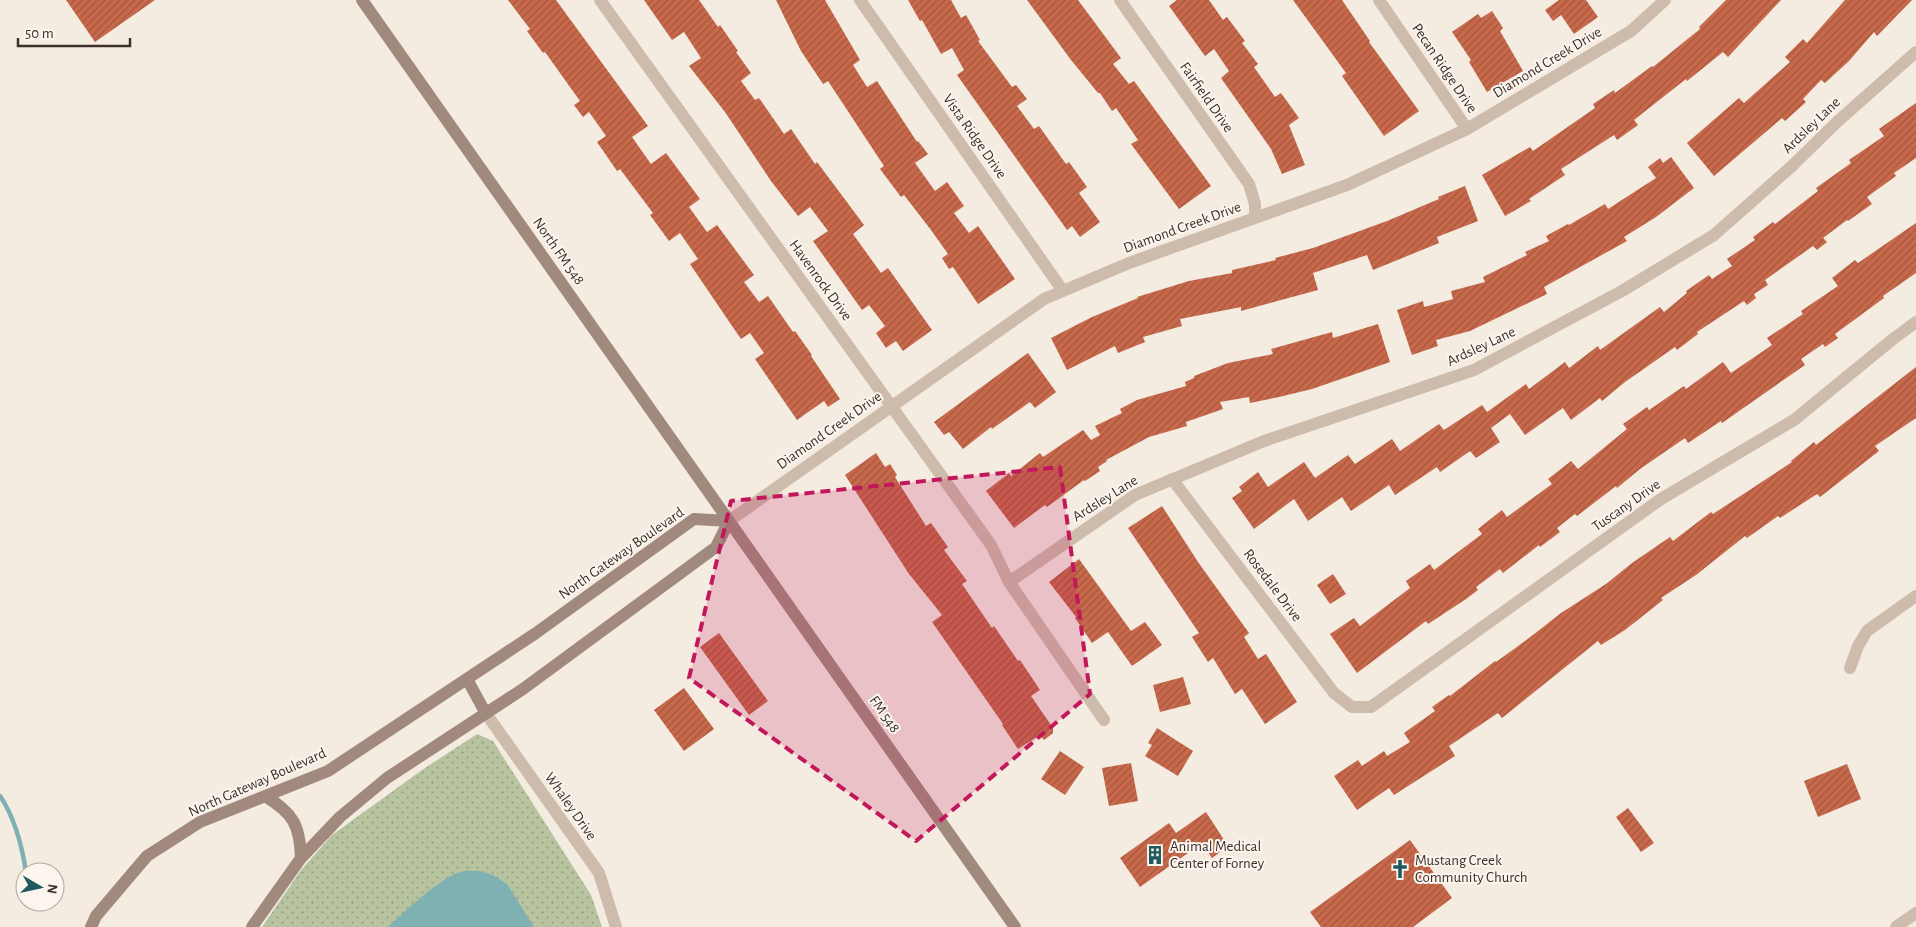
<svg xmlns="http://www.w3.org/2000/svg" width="1916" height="927" font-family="'Alegreya Sans',sans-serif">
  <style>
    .park { fill: url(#park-dots) }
    .water { fill: #7fb0b2 }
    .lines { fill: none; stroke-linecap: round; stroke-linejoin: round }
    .stream { stroke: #7fb0b2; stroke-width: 4.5 }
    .building { fill: url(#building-hatch) }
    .street { stroke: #cdbbac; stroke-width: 12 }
    .secondary { stroke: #a18a7d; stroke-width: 12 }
    .marked { fill: #c2185b; fill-opacity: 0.2; stroke: #c2185b; stroke-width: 4; stroke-dasharray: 10 6; stroke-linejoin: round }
    .labels { text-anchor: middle; stroke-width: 4; stroke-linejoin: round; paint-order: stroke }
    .street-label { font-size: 15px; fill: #3b302b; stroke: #fbf5ee }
    .poi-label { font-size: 15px; fill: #3b302b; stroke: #fbf5ee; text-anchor: start }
  </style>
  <defs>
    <pattern id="park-dots" width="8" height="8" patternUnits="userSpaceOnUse" patternTransform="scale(1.25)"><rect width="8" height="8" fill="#b8c4a0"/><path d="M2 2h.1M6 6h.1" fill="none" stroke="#97a083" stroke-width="1.8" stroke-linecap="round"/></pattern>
    <pattern id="building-hatch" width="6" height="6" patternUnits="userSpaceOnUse" patternTransform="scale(1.25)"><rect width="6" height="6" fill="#c8694b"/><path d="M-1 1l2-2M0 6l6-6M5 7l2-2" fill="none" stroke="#a4573f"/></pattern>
  </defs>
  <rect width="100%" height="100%" fill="#f4ebe1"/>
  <path class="park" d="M477 734 493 741 591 895 602 927H262L301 870 332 835 422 770Z"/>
  <path class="water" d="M480 871 493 875 507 884 534 927H388C403 913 441 877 460 872 466 870 474 871 480 871Z"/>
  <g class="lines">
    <path class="stream" d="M0 796C15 818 22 846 26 872"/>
  </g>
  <path class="building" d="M66 0H155L95 42Z
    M508 0H556L648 126 632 137 651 164 666 153 700 199 689 207 707 232 717 225 754 275 744 282 759 302 768 296 793 332 795 331 812 355 811 356 840 399 828 407 824 401 797 420 755 359 764 353 750 333 741 339 730 323 690 264 698 259 680 233 669 241 650 215 653 213 620 169 617 171 597 142 606 136 589 112 583 117 574 105 580 101 545 52 543 53 527 31 530 29Z
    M644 0H699L718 27 720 25 738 51 736 52 751 73 741 81 755 100 759 98 784 134 791 129 815 164 817 162 864 225 853 234 881 273 888 268 932 330 903 351 896 341 886 348 876 333 885 326 869 305 862 310 813 241 828 231 810 207 798 216 771 181 725 112 689 66 701 58 684 32 672 40Z
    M776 0H825L860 60 853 65 867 87 877 81 917 142 918 141 928 154 915 163 935 191 947 182 964 206 954 213 969 233 978 226 1015 279 978 304 953 267 949 269 942 258 948 254 931 230 904 195 901 197 880 169 884 166 828 81 823 84 801 51Z
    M908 0H951L961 18 966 15 980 40 978 41 1012 87 1016 85 1027 99 1017 106 1034 129 1039 126 1066 164 1069 162 1087 187 1079 193 1100 222 1080 237 1072 226 1067 230 957 75 964 70 952 48 941 54 922 20 920 21Z
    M1027 0H1078L1121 58 1113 64 1129 84 1134 81 1211 186 1179 209 1131 144 1138 140 1116 108 1112 111 1100 93H1098L1071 60Z
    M1177 0H1209L1223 20 1227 17 1245 41 1242 43 1258 64 1254 67 1275 97 1281 93 1299 118 1289 125 1305 165 1282 174 1271 149 1221 78 1229 71 1214 49 1205 56 1169 6Z
    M1293 0H1342L1370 41 1369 42 1419 111 1384 136 1342 76 1346 73Z
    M1559 0H1586L1598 17 1574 34 1561 15 1553 21 1545 10Z
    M1726 0H1781L1728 57 1723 52 1687 81 1686 79 1634 120 1638 125 1617 140 1614 135 1561 169 1565 175 1529 199 1531 201 1505 216 1482 175 1530 147 1533 151 1595 108 1593 104 1614 90 1615 93 1652 66 1653 67 1700 29 1699 27Z
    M1845 0H1912L1877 36 1874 32 1849 61 1825 83 1821 80 1803 99 1806 102 1785 121 1782 118 1714 176 1687 143 1739 98 1744 103 1790 62 1785 57 1803 39 1807 43Z
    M1492 11 1503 28 1500 31 1523 71 1487 92 1469 62 1471 60 1452 32 1478 14 1481 18Z
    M1916 103V158L1894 173 1896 176 1867 197 1872 204 1848 221 1847 220 1823 238 1827 242 1817 250 1813 246 1765 280 1768 285 1754 294 1756 298 1747 305 1744 301 1697 332 1698 334 1677 350 1675 347 1625 382 1602 401 1600 398 1571 420 1563 408 1525 435 1510 414 1491 428 1500 442 1476 458 1470 451 1440 472 1437 467 1395 495 1389 485 1351 511 1342 497 1308 521 1294 499 1254 529 1232 498 1242 491 1239 487 1258 472 1268 487 1304 462 1315 478 1348 455 1355 464 1392 439 1400 451 1439 424 1444 430 1482 405 1487 412 1526 384 1529 389 1565 362 1569 368 1598 346 1600 350 1660 307 1664 312 1687 293 1686 291 1709 275 1712 279 1732 266 1727 259 1755 240 1753 237 1773 222 1775 224 1818 191 1816 188 1851 163 1849 160 1884 136 1879 129Z
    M1671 157 1694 188 1656 217 1624 237 1627 241 1544 287 1547 294 1470 331 1436 340 1438 346 1412 355 1397 310 1423 301 1424 307 1453 299 1451 291 1485 282 1483 277 1527 255 1525 252 1549 241 1546 236 1568 224 1569 225 1605 204 1608 209 1656 178 1648 167 1660 158 1663 163Z
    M1465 186 1478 221 1437 237 1439 243 1373 270 1367 255 1313 273 1318 290 1241 311V307L1180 319 1182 326 1143 337 1145 342 1118 353 1115 346 1067 370 1051 338 1092 317 1138 298 1137 297 1189 281 1232 273V270L1276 260 1275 258 1313 248 1387 221 1439 199 1438 197Z
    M1916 223V273L1883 296 1884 298 1835 334 1838 338 1825 347 1823 344 1801 359 1805 365 1722 423 1721 421 1688 443 1685 438 1640 469 1617 488 1616 486 1577 516 1575 514 1557 528 1560 532 1540 547 1539 545 1503 573 1500 569 1476 587 1478 590 1466 599 1428 624 1426 621 1357 673 1330 634 1354 618 1360 626 1410 588 1406 581 1430 564 1434 570 1482 534 1478 529 1502 510 1507 517 1552 484 1548 479 1571 461 1578 469 1627 429 1623 424 1647 407 1649 410 1684 386 1686 389 1723 362 1731 373 1772 345 1767 338 1803 314 1801 311 1838 286 1832 278 1855 260 1858 263Z
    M1378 324 1390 362 1312 389 1279 397 1250 403 1249 397 1220 402 1223 409 1186 422 1187 426 1149 437 1106 460 1107 461 1098 467 1100 471 1085 481 1084 480 1047 507 1045 505 1014 528 986 491 1009 473 1011 476 1040 453 1043 457 1083 430 1091 440 1100 435 1095 426 1122 413 1120 409 1137 400 1186 386 1185 382 1194 378V376L1228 363 1273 354 1271 349 1332 332 1333 338Z
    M1028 353 1056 392 1035 408 1030 402 992 429 991 427 963 449 949 432 944 435 934 422Z
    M1916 367V418L1875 446 1879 451 1820 497 1817 494 1780 518 1778 516 1747 538 1745 536 1696 575 1661 598 1663 600 1625 630 1601 645 1598 641 1502 718 1498 713 1449 746 1455 756 1394 795 1389 788 1357 810 1334 776 1358 760 1362 766 1384 751 1387 756 1410 742 1404 733 1435 711 1432 707 1449 695 1450 696 1495 661 1496 662 1529 638 1561 613 1606 584 1632 563 1670 537 1673 541 1711 512 1713 514 1792 462 1791 461 1814 442 1816 445Z
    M876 453 885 467 890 464 897 475 895 477 926 526 931 523 948 547 944 550 967 581 962 584 992 628 994 626 1018 661 1020 660 1040 690 1031 696 1053 728V733L1044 740 1040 735 1018 749 1002 725 1003 724 932 622 942 615 909 574 845 475Z
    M1162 506 1198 562 1249 633 1244 637 1258 659 1266 654 1297 702 1265 724 1242 689 1235 694 1213 658 1208 662 1192 637 1199 633 1128 528Z
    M1079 559 1131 631 1145 622 1162 645 1132 666 1108 632 1092 643 1075 618 1076 617 1049 582Z
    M1333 574 1346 594 1330 604 1317 585Z
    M719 633 768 701 749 715 700 647Z
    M1183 677 1191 704 1160 712 1153 685Z
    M684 688 714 729 684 751 654 710Z
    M1157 728 1193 751 1178 776 1145 756 1152 745 1148 743Z
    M1060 751 1084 767 1065 795 1041 779Z
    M1131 763 1138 801 1109 806 1102 768Z
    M1847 764 1861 799 1818 817 1804 781Z
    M1628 808 1654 843 1641 852 1616 817Z
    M1206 812 1228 846 1212 858 1202 843 1140 887 1120 858 1169 823 1176 833Z
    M1410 840 1452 898 1413 927H1321L1310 912Z"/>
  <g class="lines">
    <path class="street" d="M600 0 991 545 1009 582 1104 720
      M860 0 1063 291
      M1120 0 1249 184 1255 204V218
      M1379 0 1467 129
      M1172 479 1334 693 1352 707H1371L1661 499 1794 420 1893 339 1916 322
      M729 521 1044 299 1129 263 1347 185 1467 129 1631 31 1665 0
      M1009 582 1135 495 1264 441 1474 370 1622 291 1714 235 1792 166 1837 122 1916 52
      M1850 668 1858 646 1867 631 1916 596
      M485 712 599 873 616 927
      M1896 927 1916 913"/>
    <path class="secondary" d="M362 0 1015 927
      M467 679 485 712
      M265 796C293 813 300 825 301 858
      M91 927 96 916 147 856 200 822 328 771 536 633 694 519 729 521
      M252 927 301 858 340 817 387 778 523 689 716 547 729 521"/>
  </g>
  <path class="marked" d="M1060 467 1090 694 916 841 689 678 731 501Z"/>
  <defs>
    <g id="building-bare" transform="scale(1.5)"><path d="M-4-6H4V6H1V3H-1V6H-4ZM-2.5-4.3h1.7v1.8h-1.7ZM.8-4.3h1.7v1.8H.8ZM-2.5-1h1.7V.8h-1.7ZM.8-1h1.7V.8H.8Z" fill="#1f5a5e" stroke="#fbf5ee" stroke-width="2.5" paint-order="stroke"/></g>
    <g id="church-bare" transform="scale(1.5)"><path d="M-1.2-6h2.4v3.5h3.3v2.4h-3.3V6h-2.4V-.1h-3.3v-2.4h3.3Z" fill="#1f5a5e" stroke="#fbf5ee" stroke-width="2.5" paint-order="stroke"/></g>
  </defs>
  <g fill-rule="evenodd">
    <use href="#building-bare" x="1155" y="855"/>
    <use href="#church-bare" x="1400" y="869"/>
  </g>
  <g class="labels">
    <g class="street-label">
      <text transform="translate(1547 62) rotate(-31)" y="5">Diamond Creek Drive</text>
      <text transform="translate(1445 68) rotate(56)" y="5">Pecan Ridge Drive</text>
      <text transform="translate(1207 97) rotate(55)" y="5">Fairfield Drive</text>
      <text transform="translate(1811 125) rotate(-44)" y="5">Ardsley Lane</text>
      <text transform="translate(975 136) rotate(55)" y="5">Vista Ridge Drive</text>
      <text transform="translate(1182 227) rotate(-20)" y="5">Diamond Creek Drive</text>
      <text transform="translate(559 251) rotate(55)" y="5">North FM 548</text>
      <text transform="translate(821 280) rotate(54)" y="5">Havenrock Drive</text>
      <text transform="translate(1481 346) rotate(-25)" y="5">Ardsley Lane</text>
      <text transform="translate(829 430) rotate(-35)" y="5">Diamond Creek Drive</text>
      <text transform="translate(1105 498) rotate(-32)" y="5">Ardsley Lane</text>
      <text transform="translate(1626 505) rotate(-35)" y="5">Tuscany Drive</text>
      <text transform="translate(621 553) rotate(-35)" y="5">North Gateway Boulevard</text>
      <text transform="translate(1273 585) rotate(53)" y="5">Rosedale Drive</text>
      <text transform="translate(885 714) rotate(55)" y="5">FM 548</text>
      <text transform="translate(257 782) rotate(-24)" y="5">North Gateway Boulevard</text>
      <text transform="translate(571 806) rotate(55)" y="5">Whaley Drive</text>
    </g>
    <g class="poi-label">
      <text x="1170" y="851">Animal Medical<tspan x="1170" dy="17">Center of Forney</tspan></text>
      <text x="1415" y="865">Mustang Creek<tspan x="1415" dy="17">Community Church</tspan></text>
    </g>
  </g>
  <g transform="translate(40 887) rotate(99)"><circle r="24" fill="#fbf5ee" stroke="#aea6a0"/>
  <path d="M0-4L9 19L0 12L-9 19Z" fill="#1f5a5e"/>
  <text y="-8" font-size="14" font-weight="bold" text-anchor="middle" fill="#3b302b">N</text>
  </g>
  <path d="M18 38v8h112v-8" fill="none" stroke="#3b302b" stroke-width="2.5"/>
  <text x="25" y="38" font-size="15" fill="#3b302b" stroke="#fbf5ee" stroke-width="4" paint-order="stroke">50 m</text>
</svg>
